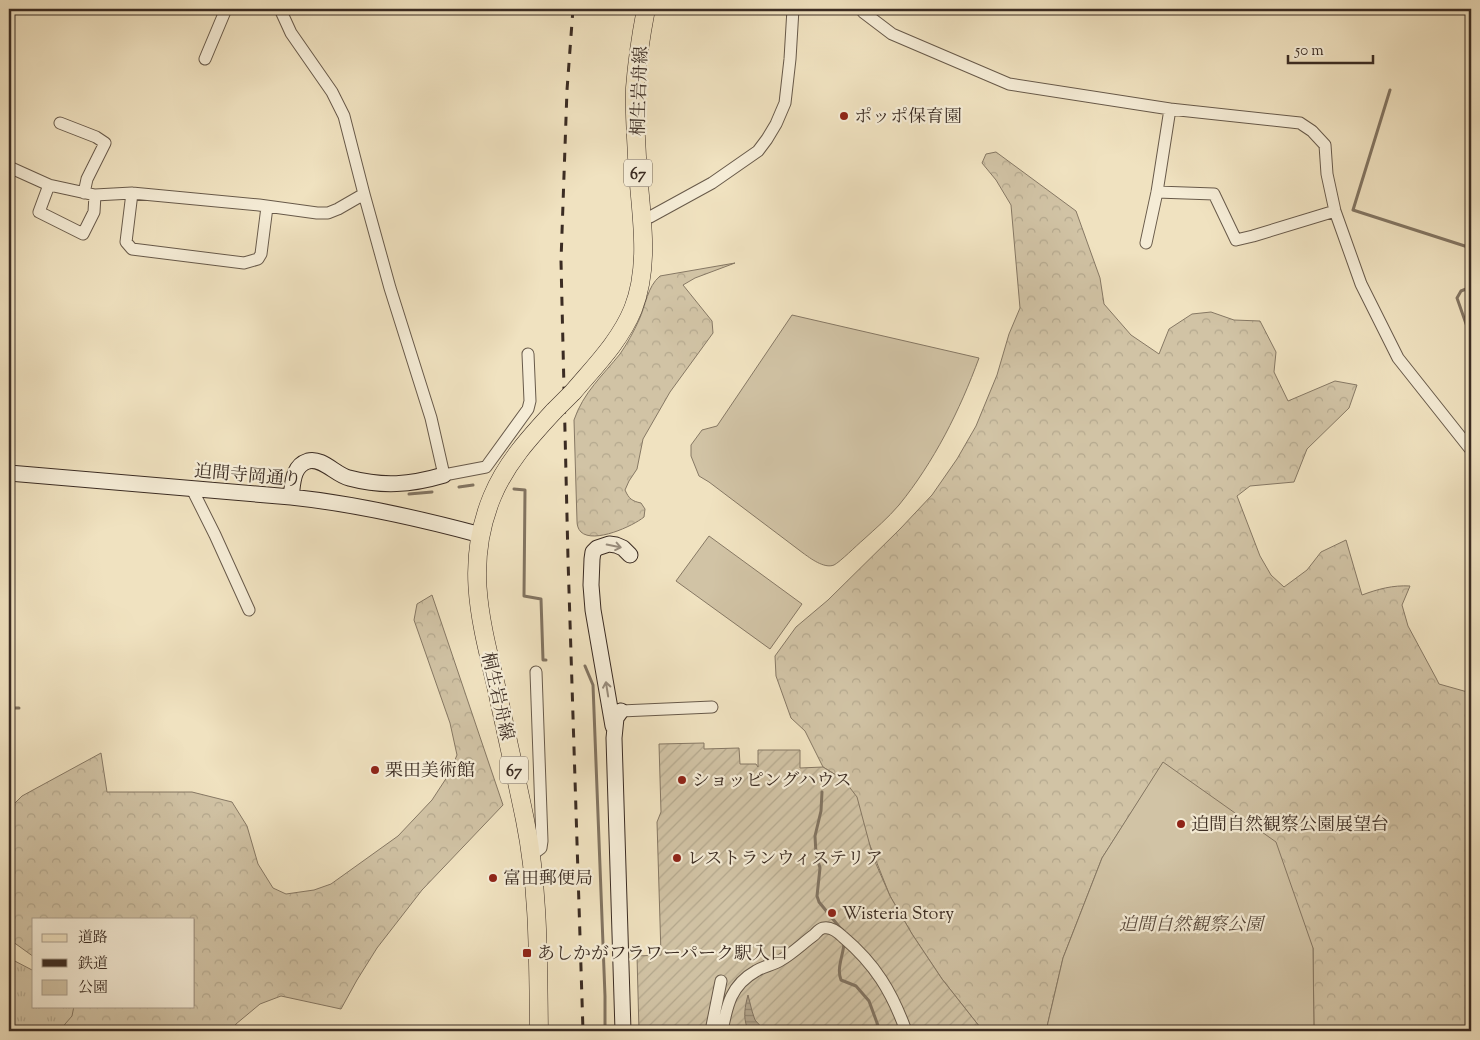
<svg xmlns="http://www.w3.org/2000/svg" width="1480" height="1040" font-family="'Sorts Mill Goudy','Noto Serif JP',serif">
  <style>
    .grass { fill: url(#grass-tufts); stroke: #867864 }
    .forest { fill: url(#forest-crowns); stroke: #867864 }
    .park { fill: #d1c3a5; stroke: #867864 }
    .garden { fill: url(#garden-furrows); stroke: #867864 }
    .water { fill: url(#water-rules); stroke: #827461 }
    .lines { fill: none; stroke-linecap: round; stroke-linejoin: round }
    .stream { stroke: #827461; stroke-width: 3 }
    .street-casing { stroke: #685a4a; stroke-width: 13 }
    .secondary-casing { stroke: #3b2c23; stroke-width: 17 }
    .primary-casing { stroke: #3b2c23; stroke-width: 19 }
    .street { stroke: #f5ecd6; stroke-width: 11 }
    .secondary { stroke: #f5ecd6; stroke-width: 15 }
    .primary { stroke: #f0e2c0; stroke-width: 18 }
    .rail { stroke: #3b2c23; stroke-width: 3; stroke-dasharray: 9 9; stroke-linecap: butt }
    .primary-bridge-casing { stroke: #3b2c23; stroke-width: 19; stroke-linecap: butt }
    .primary-bridge { stroke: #f0e2c0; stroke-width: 18 }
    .oneway { stroke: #988c7c }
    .poi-dot { fill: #8f2418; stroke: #f5ecd6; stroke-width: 2 }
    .labels { text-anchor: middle; stroke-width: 4.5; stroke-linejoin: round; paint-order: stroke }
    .shield { fill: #f5ecd6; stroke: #736659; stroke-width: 1 }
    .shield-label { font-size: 16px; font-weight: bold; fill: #3b2c23 }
    .street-label { font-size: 18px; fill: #3b2c23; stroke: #f5ecd6 }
    .poi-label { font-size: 18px; fill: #3b2c23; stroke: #f5ecd6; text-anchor: start }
    .park-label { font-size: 18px; font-style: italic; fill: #594a3d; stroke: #f5ecd6 }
  </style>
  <defs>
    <pattern id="grass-tufts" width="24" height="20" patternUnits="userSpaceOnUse" patternTransform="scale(1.25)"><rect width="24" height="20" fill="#d1c3a5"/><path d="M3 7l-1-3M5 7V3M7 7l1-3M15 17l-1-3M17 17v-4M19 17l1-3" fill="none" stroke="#b4a88e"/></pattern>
    <pattern id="forest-crowns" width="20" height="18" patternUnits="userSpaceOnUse" patternTransform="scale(1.25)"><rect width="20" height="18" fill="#d1c3a5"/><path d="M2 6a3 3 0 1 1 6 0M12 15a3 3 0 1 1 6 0" fill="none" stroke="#b4a88e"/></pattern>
    <pattern id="garden-furrows" width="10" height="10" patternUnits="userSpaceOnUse" patternTransform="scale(1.25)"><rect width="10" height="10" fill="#d1c3a5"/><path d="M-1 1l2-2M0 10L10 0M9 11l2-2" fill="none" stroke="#b4a88e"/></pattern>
    <pattern id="water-rules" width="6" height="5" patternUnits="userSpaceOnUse" patternTransform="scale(1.25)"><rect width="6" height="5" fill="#b2a48b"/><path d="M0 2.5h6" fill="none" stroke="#928671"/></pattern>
  </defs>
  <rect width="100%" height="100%" fill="#f0e2c0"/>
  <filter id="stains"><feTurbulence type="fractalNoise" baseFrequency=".004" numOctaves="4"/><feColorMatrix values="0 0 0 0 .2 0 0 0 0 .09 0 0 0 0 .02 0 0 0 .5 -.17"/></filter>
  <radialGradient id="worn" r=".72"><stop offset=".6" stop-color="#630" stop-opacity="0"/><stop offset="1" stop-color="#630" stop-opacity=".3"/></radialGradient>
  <path class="grass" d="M9 958 34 971V1006H97L102 1031H9Z"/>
  <path class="forest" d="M996 152 1076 211 1100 278 1104 304 1131 335 1159 354 1169 329 1192 314 1211 312 1234 320 1260 321 1276 352 1274 372 1288 401 1335 381 1357 385 1349 408 1307 449 1294 482 1250 486 1237 496 1260 556 1271 575 1284 587 1307 570 1321 552 1346 540 1362 595C1378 589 1393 585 1410 586L1402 605 1408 626 1436 678 1439 684 1471 693V1031H1314L1313 948 1163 763 1102 858 1063 958 1046 1031H983L942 979 912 934 890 896 844 780 823 767 805 731 791 718 776 676 775 656 796 627 828 600 900 529 932 495 957 459 976 426 997 375 1009 334 1020 308 1011 205 996 180 982 163 986 154Z
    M735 263 695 278 683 285 712 321 713 333 670 392 643 439 637 469 629 481 625 490C629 499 632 501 641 503L645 509 644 517C633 526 594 544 581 532 578 529 577 525 577 521L574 420C583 393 603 375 620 354 627 344 634 331 639 320 646 305 647 287 660 276Z
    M432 595 503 805 422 890 377 948 357 980 341 1009 281 996 260 1004 236 1024 231 1031H59L72 1016 74 1006H194V919H34V957L9 939V809L22 796 101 753 107 792H192L232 802 247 826 258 864 273 888 286 894 314 890 331 884 398 836 432 800 449 774 457 755 450 723 414 620 417 604Z"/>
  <path class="park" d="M792 315 979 358C960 410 934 462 899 505 888 518 875 529 863 540 857 545 840 562 834 565 824 569 810 558 803 553L709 482 699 476 691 456V445L702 430 717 426Z
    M709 536 802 604 770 649 676 581Z
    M1163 762 1276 842 1313 948 1314 1031H1046L1063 958 1102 858Z"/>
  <path class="garden" d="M704 743V749L739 748 740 764H756L758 767V750H800V768L823 767 844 780 857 797 873 857 890 896 912 934 942 979 983 1031H639L637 956 661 955 657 822 661 812 659 744Z"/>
  <path class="water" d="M748 995 752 1011 755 1020 765 1031H743L747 1027C743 1017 745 1006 748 995Z"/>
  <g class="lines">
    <path class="stream" d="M1390 90 1353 210 1471 248
      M1471 287 1461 291 1457 298 1471 338
      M459 487 473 485
      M514 489 525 490 524 596 541 599 543 660H546
      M409 494 432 492
      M585 666 593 685 605 996V1031
      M9 708H19
      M822 792 821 811 815 836 816 854 820 868 817 896 819 902 841 929
      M844 942C844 954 836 968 841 980L856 986 869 1001 880 1031"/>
    <g class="street-casing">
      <path id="street" d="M280 9 291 33 332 92 344 116 364 194 390 288 431 418 444 475 486 467 528 409 530 401 528 354
        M861 9 863 12 892 34 1009 84 1170 109 1300 123 1312 131 1325 145 1327 174 1335 211 1361 284 1398 358 1471 450
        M205 59 226 9
        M60 123 96 137 105 143 87 179 84 193
        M9 167 49 185 95 195 132 193 259 205 317 213H328L338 209 364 194
        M49 185 39 212 83 234 94 212 95 195
        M1157 192 1214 194 1236 240 1253 236 1335 211
        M132 193 126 242 132 249 244 263 258 259 261 254 267 207
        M641 219 650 217 712 183 758 151 767 139 776 124 785 103 790 59 793 9
        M1146 243 1157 192 1170 109
        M192 489 215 535 249 610
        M621 711 712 707
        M530 852 537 851 541 848 542 841 536 672
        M711 1031 721 981
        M722 1031C727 1005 731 985 756 971 764 966 773 965 781 960 793 953 803 943 814 935 817 932 819 929 823 928 831 926 838 932 843 937 875 964 892 992 906 1031"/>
    </g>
    <g class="secondary-casing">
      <path id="secondary" d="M9 473 291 497C356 504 418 518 481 535
        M291 497C293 484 292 466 308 461 322 457 336 475 349 478 383 487 410 485 444 475
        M621 711 616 718 614 738 623 1031
        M613 726 593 610 591 585 592 559 593 552 597 548 609 544 616 545 623 548 630 555"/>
    </g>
    <g class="primary-casing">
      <path id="primary" d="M573 392C595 366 620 341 633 309 652 261 639 206 637 157 636 134 634 111 635 88 637 61 641 35 646 9
        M539 1031C538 961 539 889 525 820 516 776 506 733 497 690 481 622 464 565 492 497 506 463 530 437 554 411"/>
    </g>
    <use href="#street" class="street"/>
    <use href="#secondary" class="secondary"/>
    <use href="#primary" class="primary"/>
    <path class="rail" d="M573 9 567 90 561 261 568 559 583 1031"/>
    <g class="primary-bridge-casing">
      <path id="primary-bridge" d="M554 411 573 392"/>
    </g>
    <use href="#primary-bridge" class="primary-bridge"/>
  </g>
  <defs><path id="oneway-shaft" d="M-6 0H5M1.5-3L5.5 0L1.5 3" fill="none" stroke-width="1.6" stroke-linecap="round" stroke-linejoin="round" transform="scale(1.25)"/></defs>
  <g class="oneway">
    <use href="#oneway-shaft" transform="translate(614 546) rotate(11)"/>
    <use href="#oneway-shaft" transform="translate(607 689) rotate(-99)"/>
  </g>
  <g class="poi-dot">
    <circle cx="844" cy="116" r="5"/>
    <circle cx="375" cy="770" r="5"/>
    <circle cx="682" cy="780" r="5"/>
    <circle cx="1181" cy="824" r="5"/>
    <circle cx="677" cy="858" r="5"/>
    <circle cx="493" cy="878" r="5"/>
    <circle cx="832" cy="913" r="5"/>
    <rect x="522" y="948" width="10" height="10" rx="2.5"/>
  </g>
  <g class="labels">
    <g class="shield">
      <rect x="624" y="159.5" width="28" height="27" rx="4"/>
      <rect x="500" y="756.5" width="28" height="27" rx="4"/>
    </g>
    <g class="shield-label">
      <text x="638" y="179">67</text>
      <text x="514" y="776">67</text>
    </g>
    <g class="street-label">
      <text transform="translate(639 91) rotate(-88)" y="6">桐生岩舟線</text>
      <text transform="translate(248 475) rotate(5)" y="6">迫間寺岡通り</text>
      <text transform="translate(498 696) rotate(77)" y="6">桐生岩舟線</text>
    </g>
    <g class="poi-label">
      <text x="854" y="122">ポッポ保育園</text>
      <text x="385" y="776">栗田美術館</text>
      <text x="692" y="786">ショッピングハウス</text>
      <text x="1191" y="830">迫間自然観察公園展望台</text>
      <text x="687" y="864">レストランウィステリア</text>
      <text x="503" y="884">富田郵便局</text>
      <text x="842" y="919">Wisteria Story</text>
      <text x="537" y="959">あしかがフラワーパーク駅入口</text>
    </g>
    <g class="park-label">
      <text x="1191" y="930">迫間自然観察公園</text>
    </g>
  </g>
  <rect width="1480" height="1040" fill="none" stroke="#f0e2c0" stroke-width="30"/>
  <rect x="10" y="10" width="1460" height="1020" fill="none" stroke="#3b2c23" stroke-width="2.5"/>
  <rect x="15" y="15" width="1450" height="1010" fill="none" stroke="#3b2c23"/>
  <rect x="32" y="918" width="162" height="90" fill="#f5ecd6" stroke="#ab9f8e"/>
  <rect x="42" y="934" width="25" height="8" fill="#f0e2c0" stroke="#ab9f8e"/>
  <text x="78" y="942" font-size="15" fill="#3b2c23">道路</text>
  <rect x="42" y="959" width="25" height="8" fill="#3b2c23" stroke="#ab9f8e"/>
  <text x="78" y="968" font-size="15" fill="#3b2c23">鉄道</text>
  <rect x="42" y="980" width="25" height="15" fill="#d1c3a5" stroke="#ab9f8e"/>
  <text x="78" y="992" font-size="15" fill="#3b2c23">公園</text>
  <path d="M1288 55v8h85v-8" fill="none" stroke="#3b2c23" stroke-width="2.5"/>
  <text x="1295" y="55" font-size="15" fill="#3b2c23" stroke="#f5ecd6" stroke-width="4" paint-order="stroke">50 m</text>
  <rect width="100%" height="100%" filter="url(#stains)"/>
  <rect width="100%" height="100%" fill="url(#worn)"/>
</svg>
